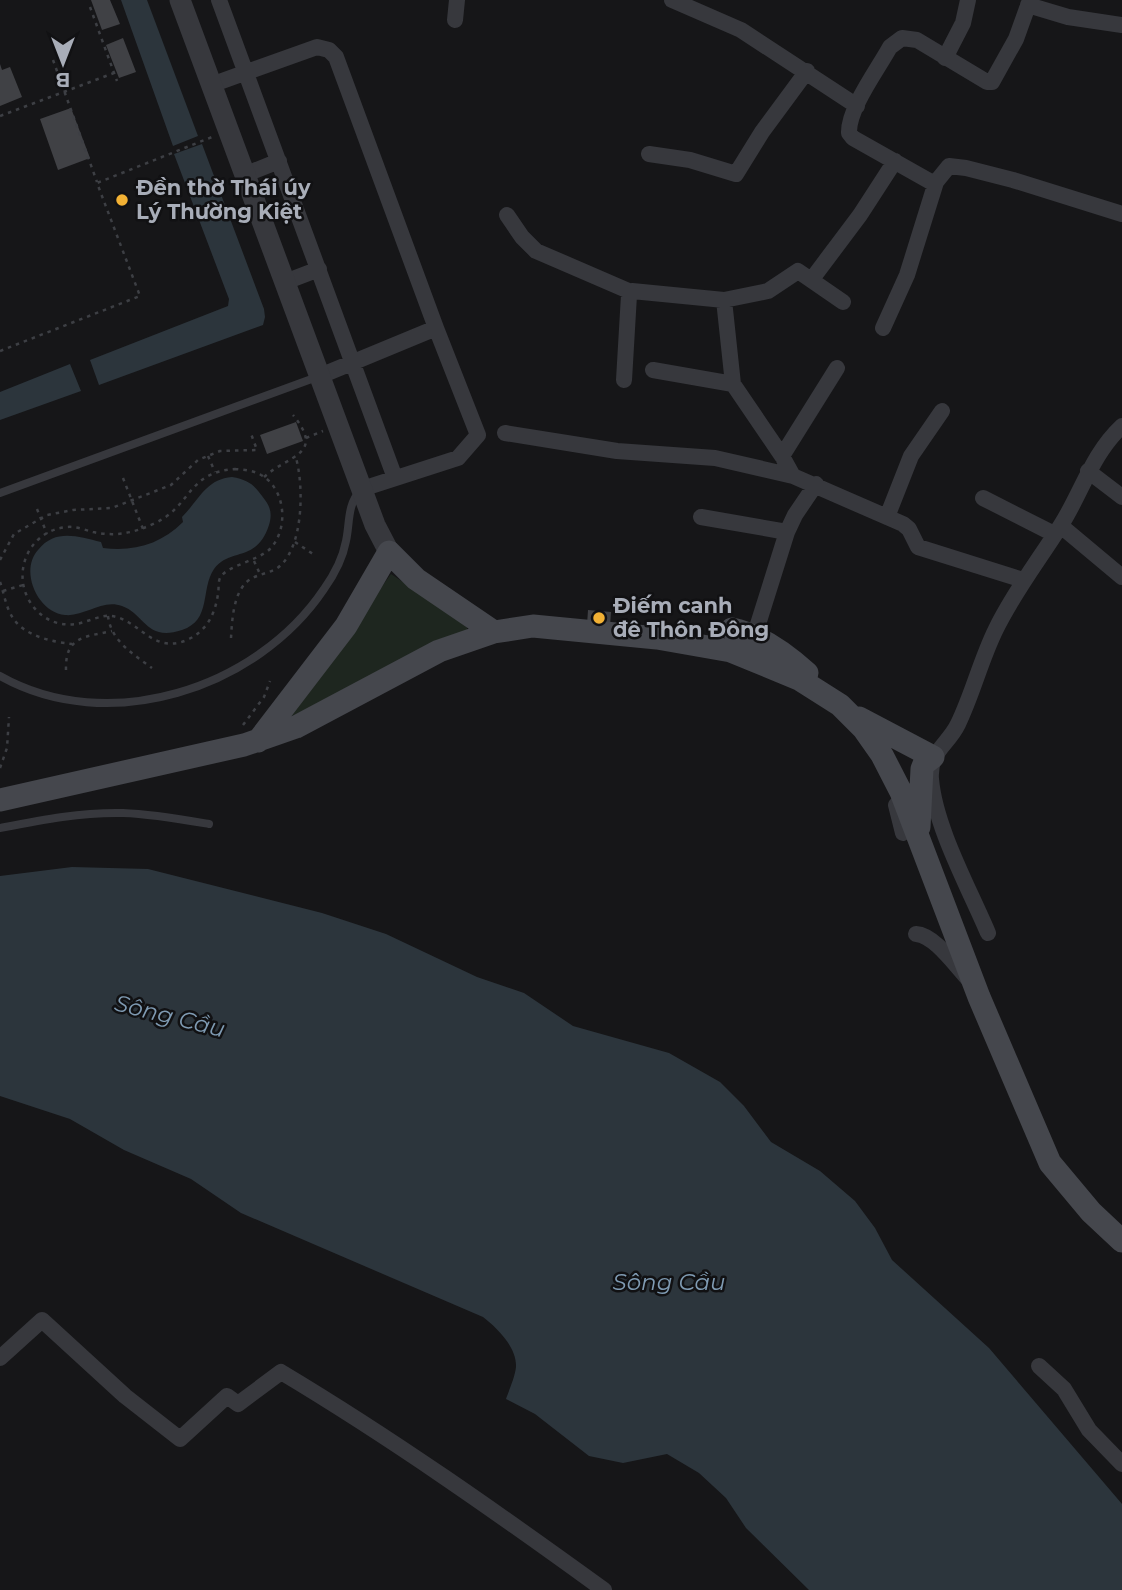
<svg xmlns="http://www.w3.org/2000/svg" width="1122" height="1590" font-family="Montserrat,sans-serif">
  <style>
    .green { fill: #1e261f }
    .water { fill: #2c353c }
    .building { fill: #404145 }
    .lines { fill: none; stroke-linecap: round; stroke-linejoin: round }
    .path { stroke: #3d3f44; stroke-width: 2.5; stroke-dasharray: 3.5 5; stroke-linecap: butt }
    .service { stroke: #37383d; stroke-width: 8 }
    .minor { stroke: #37383d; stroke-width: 16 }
    .tertiary { stroke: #37383d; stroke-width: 21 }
    .secondary { stroke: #45474d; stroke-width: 23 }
    .poi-dot { fill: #f2b134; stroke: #111113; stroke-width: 2.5 }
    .labels { text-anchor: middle; stroke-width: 5; stroke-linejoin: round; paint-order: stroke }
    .poi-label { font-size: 21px; font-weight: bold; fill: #a8adb8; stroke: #111113; text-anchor: start }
    .water-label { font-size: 23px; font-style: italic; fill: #7f9bb3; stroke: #111113 }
  </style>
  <rect width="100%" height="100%" fill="#161618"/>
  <path class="green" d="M391 574 467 625V633L292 716 290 713Z"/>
  <path class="water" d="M121 0H147L198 136 173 146Z
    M202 144 264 309 265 317 263 325 99 385 90 360 228 306 229 299 174 154Z
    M70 364 81 391 0 420V392Z
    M232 477C250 480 255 486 265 500 271 508 272 515 269 525 257 563 230 547 214 569 200 590 212 620 182 630 146 642 145 614 122 606 101 599 85 617 65 615 38 613 19 571 38 550 56 528 78 537 101 542L103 548C134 552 161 544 183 522L182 517C199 500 206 479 232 477Z
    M72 867 148 869 322 913 386 934 477 977 524 993 573 1026 669 1053 720 1082 744 1106 771 1142 820 1171 855 1201 875 1228 892 1260 989 1348 1122 1504V1590H809L746 1528 726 1498 699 1473 667 1454 623 1463 589 1456 535 1414 506 1399C509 1390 515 1377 516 1367 517 1347 497 1328 483 1317L241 1213 191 1179 124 1150 70 1119 0 1096V876Z"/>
  <path class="building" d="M91 0H110L120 24 102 30Z
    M123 38 136 72 119 78 106 45Z
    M0 64 2 70 10 67 22 97 0 106Z
    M71 108 90 158 58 170 40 119Z
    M296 422 303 441 267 454 260 435Z
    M588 610 611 612 610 626 587 625Z"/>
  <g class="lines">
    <path class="path" d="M90 7 117 81
      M53 60 97 182
      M0 116 114 73
      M0 351 140 296 97 183 212 137
      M306 438 323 431
      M208 456 215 472
      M235 469C243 470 253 470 261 475 286 489 289 529 270 549 257 561 226 566 220 578 218 582 219 589 218 594 215 614 207 631 187 640 150 656 136 613 105 616 98 617 91 620 84 622 63 629 42 621 30 602 11 571 30 530 67 527 76 526 85 530 93 532 116 537 134 533 155 523 191 507 187 472 235 469Z
      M264 477C288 455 326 455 293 415
      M123 478 143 529
      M37 509 47 534
      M295 542 313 554
      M0 560 14 534 47 515 73 510 112 508 171 485 198 460 220 451 257 450 250 431
      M254 561 260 574
      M0 582C4 593 6 608 13 618 24 636 53 642 72 644
      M3 591 23 585
      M108 616C111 641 133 654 152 668
      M231 638C232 621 233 600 243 586 251 575 264 575 276 569 304 551 304 486 296 458
      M66 670C65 636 85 637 112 631
      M243 725 264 697 270 681
      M0 768 7 748 9 717"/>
    <path class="service" d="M0 493 317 377
      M0 676C108 737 257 689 324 589 334 575 343 557 346 541 350 523 347 505 360 491
      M0 828C41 820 81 812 123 813 152 814 180 819 209 824"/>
    <path class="minor" d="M219 0 395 478
      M672 0 741 30 857 106
      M1030 0 1016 39 992 82H987L917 40 902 38 890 47C878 69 848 109 849 133L853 138 931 182H936L949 166 966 168 1013 180 1122 214
      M1028 5 1068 17 1122 25
      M455 20 457 0
      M945 58 963 23 968 0
      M211 85 317 47 329 50 336 57 436 328 478 435 458 458 362 489
      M649 154 690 160 736 174 762 132 807 71
      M244 175 279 161
      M507 215 522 237 536 251 631 292
      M812 279 860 215 895 161
      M285 282 319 269
      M724 300 733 384 782 456 793 476 903 524 909 529 918 547 1023 580
      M883 328 907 275 936 182
      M653 370 733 384
      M320 376 436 328
      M624 380 629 295 632 291 724 300 768 291 798 271 843 302
      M505 433 617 451 715 458 793 476
      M782 456 837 368
      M1088 471 1122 497
      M983 498 1054 534
      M701 517 787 532
      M887 517 911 456 942 411
      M1061 526 1122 577
      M754 637 787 532 795 515 816 484
      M896 805 903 833
      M988 933C969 888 935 827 931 779 929 751 948 745 958 724 973 693 981 659 996 629 1014 592 1039 560 1061 525 1082 492 1092 454 1122 426
      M916 934C935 935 957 968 970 981
      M0 1358 42 1320 125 1396 180 1439 227 1396 238 1404 281 1372C393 1439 499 1514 604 1590
      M1039 1366 1064 1389 1089 1430 1122 1464"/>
    <path class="tertiary" d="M180 0 375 525 389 552"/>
    <path class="secondary" d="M732 629C760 635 786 654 807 673
      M859 718 933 757 924 764 922 769 919 827
      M258 741 346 626 389 552 416 579 494 632
      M0 800 244 745 296 727 439 651 494 632 533 626 657 638 731 651 799 679 840 705 863 728 882 755 901 792 979 997 1050 1163 1091 1212 1122 1241"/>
  </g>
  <g class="poi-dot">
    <circle cx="122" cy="200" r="7"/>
    <circle cx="599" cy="618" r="7"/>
  </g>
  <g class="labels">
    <g class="poi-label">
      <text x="136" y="195">Đền thờ Thái úy<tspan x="136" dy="24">Lý Thường Kiệt</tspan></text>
      <text x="613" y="613">Điếm canh<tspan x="613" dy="24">đê Thôn Đông</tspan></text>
    </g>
    <g class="water-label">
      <text transform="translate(170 1016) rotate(14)" y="8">Sông Cầu</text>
      <text x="669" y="1290">Sông Cầu</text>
    </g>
  </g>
  <g transform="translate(63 63) rotate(180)" stroke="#111113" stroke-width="5" paint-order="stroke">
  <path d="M0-5L12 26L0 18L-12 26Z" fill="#a8adb8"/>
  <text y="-10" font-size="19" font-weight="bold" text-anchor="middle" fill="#a8adb8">B</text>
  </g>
</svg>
